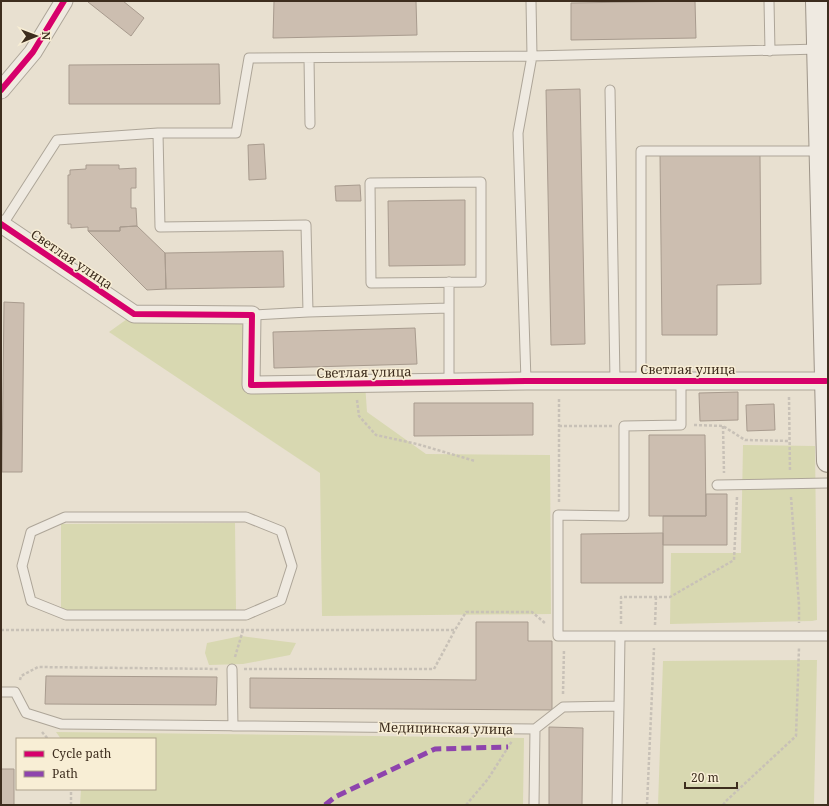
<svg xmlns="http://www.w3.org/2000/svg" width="829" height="806" font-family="'Noto Serif',serif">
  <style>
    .green { fill: #d8d8b1 }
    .building { fill: #ccbeb0; stroke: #a89b8e }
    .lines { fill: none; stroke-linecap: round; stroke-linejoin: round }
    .lane-casing { stroke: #ada598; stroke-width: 11 }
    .street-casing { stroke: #ada598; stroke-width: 19 }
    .secondary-casing { stroke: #9d9488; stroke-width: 24 }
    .path { stroke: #c8c1b7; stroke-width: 2.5; stroke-dasharray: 3 2; stroke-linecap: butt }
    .lane { stroke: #efeae1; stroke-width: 9 }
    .street { stroke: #efeae1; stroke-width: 17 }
    .secondary { stroke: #efeae1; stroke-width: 22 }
    .quiet { stroke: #8e44ad; stroke-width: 5; stroke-dasharray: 10 5; stroke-linecap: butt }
    .cycleway-casing { stroke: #f8eed5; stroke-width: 8 }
    .cycleway { stroke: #d6006c; stroke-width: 6 }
    .labels { text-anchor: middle; stroke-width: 3; stroke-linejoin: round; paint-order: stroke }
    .street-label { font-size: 13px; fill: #3d2d1e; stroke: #f8eed5 }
  </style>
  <rect width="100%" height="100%" fill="#e8e0d0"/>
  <path class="green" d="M134 314 252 315 251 385 365 383 367 412 426 454 550 455 551 614 322 616 320 473 109 332Z
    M743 445 815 446 817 620 812 621 670 624 671 553H741Z
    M235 523 236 610 61 611V524Z
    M241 636 296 643 290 655 243 664 209 665 205 653 207 643Z
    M817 660 814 805H658L663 661Z
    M56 732 524 738 523 805H80L81 789H155V739H61Z"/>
  <path class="building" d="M89 1H123L144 18 131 36 88 2Z
    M274 1H416L417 35 273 38Z
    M695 1 696 38 571 40V3Z
    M219 64 220 104H69V65Z
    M580 89 585 344 551 345 546 90Z
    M264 144 266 179 249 180 248 145Z
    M660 155H760L761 284 717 285V335H662Z
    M86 165H119V169L136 168V188H131V208H136L137 226 120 227V231H88V227L71 228V224H68V175H70V170L86 169Z
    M360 185 361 201H336L335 186Z
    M465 200V265L389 266 388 201Z
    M137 226 165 253 166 289 147 290 88 231H120V227Z
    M283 251 284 287 166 289 165 253Z
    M4 302 24 303 22 472H2Z
    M415 328 417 364 274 368 273 332Z
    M738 392V420L700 421 699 393Z
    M414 403H533V435L414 436Z
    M774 404 775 430 747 431 746 405Z
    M649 435H705L706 516H649Z
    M706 494H727V545H663V516H706Z
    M663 533V583H581V534Z
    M476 622H528V641H552V710L250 708V678L476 680Z
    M46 676 217 677 216 705 45 704Z
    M549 727 583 728 582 805H549Z
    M1 769H14V805H1Z"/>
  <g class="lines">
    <g class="lane-casing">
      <path id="lane" d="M769 1 770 51
        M309 58 310 124
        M610 90 615 380
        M158 133H236L249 58 532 56 819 49
        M481 182V282L371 283 370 183Z
        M1 227 57 140 158 133 160 227 306 225 308 312 449 308V382
        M449 308V282
        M252 315 308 312
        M641 380V151H820
        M526 381 518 133 532 56 531 1
        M717 485 828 483
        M65 517H246L281 531 292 566 281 600 246 615H66L31 601 22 566 31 532Z
        M620 636H558V515L624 516V426L681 425V380
        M232 669 233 726
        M1 692H15L26 713 61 724 535 729 563 707 619 706 620 636H828
        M534 805 535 729
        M617 805 619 706"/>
    </g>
    <g class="street-casing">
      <path id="street" d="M1 90 33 52 64 1
        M1 224 134 314 252 315 251 385 526 381H826"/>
    </g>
    <g class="secondary-casing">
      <path id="secondary" d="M817 1 828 461"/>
    </g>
    <path class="path" d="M789 397 790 472
      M357 400 359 416 376 435 417 444 475 461
      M694 425 723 426 745 440 789 441
      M559 426H612
      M723 426 724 473
      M791 497 799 605V623
      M559 502V397
      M621 624V597H670L734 560 737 497
      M655 625 656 597
      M1 630H455L466 612H532L546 624
      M235 657 243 630
      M244 669H434L455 630
      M20 680 21 676 38 667 219 669
      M563 694 564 649
      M42 732 48 739
      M71 805V789
      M466 805 488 779 512 741
      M647 805 654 648
      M723 805 726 801 796 736 799 648"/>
    <use href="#lane" class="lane"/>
    <use href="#street" class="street"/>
    <use href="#secondary" class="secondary"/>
    <path class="quiet" d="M325 805 335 797 435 749 508 747"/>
    <g class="cycleway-casing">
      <path id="cycleway" d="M1 90 33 52 64 1
        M1 224 134 314 252 315 251 385 526 381H826"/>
    </g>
    <use href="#cycleway" class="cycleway"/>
  </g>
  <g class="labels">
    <g class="street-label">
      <text transform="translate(72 259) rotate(34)" y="5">Светлая улица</text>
      <text x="688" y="374">Светлая улица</text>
      <text transform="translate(364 372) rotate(-1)" y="5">Светлая улица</text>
      <text transform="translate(446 728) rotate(1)" y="5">Медицинская улица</text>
    </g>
  </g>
  <rect width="829" height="806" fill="none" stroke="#3d2d1e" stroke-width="4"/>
  <rect x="16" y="738" width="140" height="52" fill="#f8eed5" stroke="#ada18c"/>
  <rect x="24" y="751" width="20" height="6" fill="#d6006c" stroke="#ada18c"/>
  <text x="52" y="758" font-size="12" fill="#3d2d1e">Cycle path</text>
  <rect x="24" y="771" width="20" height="6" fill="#8e44ad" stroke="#ada18c"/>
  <text x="52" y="778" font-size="12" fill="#3d2d1e">Path</text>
  <g transform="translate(36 36) rotate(89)" stroke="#f8eed5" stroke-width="3" paint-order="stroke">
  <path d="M0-3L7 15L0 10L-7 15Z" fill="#3d2d1e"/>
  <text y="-6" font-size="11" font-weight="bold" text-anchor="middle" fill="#3d2d1e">N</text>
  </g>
  <path d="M685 782v6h52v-6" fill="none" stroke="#3d2d1e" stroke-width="2"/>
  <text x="691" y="782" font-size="12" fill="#3d2d1e" stroke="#f8eed5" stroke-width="3" paint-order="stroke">20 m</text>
</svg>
